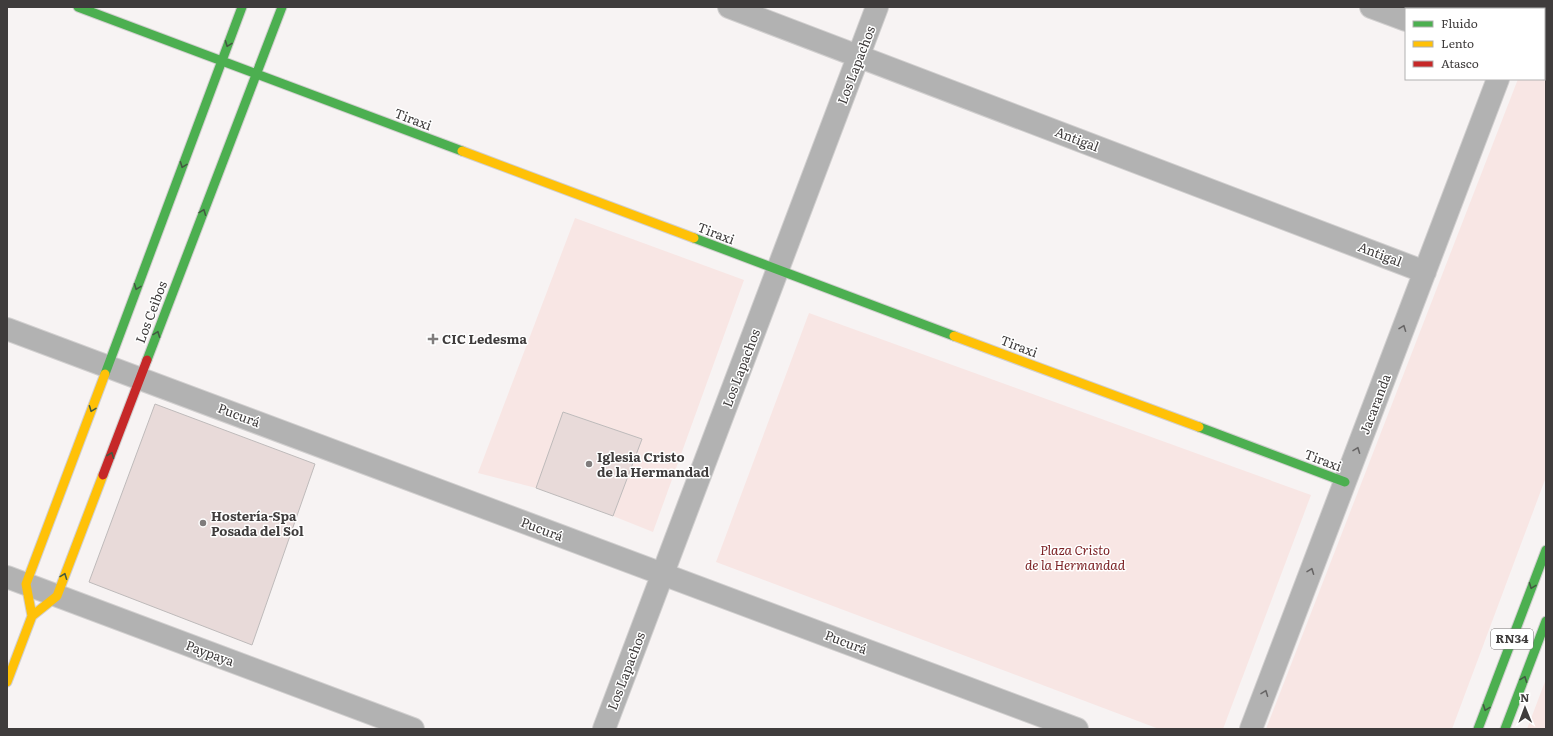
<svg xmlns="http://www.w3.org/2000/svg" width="1553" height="736" font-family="Literata,serif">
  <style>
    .green { fill: #f8e6e4 }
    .building { fill: #e8dad9; stroke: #bebaba }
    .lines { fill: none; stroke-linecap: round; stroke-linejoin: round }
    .street-casing { stroke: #d1cfcf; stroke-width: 24 }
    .fast-casing { stroke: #d1cfcf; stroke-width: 11 }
    .slow-casing { stroke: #d1cfcf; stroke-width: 11 }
    .jam-casing { stroke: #d1cfcf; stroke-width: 11 }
    .street { stroke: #b2b2b2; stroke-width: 22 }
    .fast { stroke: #4caf50; stroke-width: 9 }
    .slow { stroke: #ffc107; stroke-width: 9 }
    .jam { stroke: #c62828; stroke-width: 9 }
    .oneway { stroke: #425941 }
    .oneway2 { stroke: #676565 }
    .poi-dot { fill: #7f7c7c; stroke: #fff; stroke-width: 1.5 }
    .labels { text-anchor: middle; stroke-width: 3; stroke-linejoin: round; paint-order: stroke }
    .shield { fill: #fff; stroke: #797676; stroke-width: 1 }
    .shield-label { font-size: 12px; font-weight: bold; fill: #3f3c3c }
    .street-label { font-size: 13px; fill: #3f3c3c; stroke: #fff }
    .poi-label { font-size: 13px; font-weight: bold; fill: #3f3c3c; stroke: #fff; text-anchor: start }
    .park-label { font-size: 13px; font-style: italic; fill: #7a1f22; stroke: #fff }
  </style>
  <rect width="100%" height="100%" fill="#f7f3f3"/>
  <path class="green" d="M1546 7V477L1452 729H1266L1518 79H1544V11Z
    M575 218 744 280 653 532 613 516 642 439 564 412 536 488 478 473Z
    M809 313 1311 495 1223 729H1159L716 562Z
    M1546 679V729H1527Z"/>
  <path class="building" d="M155 404 315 464 252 645 89 582Z
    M563 412 642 439 613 516 536 488Z"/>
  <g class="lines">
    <g class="street-casing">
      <path id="street" d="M729 7 1425 272
        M1371 7 1406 20
        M1525 9 1526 7
        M7 329 1077 729
        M7 577 413 729
        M604 729 877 7
        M1251 729 1498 79"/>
    </g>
    <g class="fast-casing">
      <path id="fast" d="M78 7 462 151
        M694 238 954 336
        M147 360 282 7
        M105 374 242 7
        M1199 427 1345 482
        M1478 729 1546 550
        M1505 729 1546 621"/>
    </g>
    <g class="slow-casing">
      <path id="slow" d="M462 151 694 238
        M954 336 1199 427
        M32 616 26 584 105 374
        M7 682 32 616 57 596 103 475"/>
    </g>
    <g class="jam-casing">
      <path id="jam" d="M103 475 147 360"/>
    </g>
    <use href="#street" class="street"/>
    <use href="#fast" class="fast"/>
    <use href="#slow" class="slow"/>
    <use href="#jam" class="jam"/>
  </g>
  <defs><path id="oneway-chevron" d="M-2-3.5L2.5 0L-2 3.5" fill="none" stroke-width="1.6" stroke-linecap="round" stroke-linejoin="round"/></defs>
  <g class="oneway">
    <use href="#oneway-chevron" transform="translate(228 44) rotate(111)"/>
    <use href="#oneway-chevron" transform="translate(183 165) rotate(111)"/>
    <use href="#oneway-chevron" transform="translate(203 212) rotate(-69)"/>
    <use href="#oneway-chevron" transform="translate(137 287) rotate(111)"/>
    <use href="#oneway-chevron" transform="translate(157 334) rotate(-69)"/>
    <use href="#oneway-chevron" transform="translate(92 409) rotate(111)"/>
    <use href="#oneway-chevron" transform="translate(111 455) rotate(-69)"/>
    <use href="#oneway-chevron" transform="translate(64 576) rotate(-69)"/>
    <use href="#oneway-chevron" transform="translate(1532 586) rotate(111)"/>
    <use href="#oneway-chevron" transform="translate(1524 679) rotate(-69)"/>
    <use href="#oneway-chevron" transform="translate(1486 708) rotate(111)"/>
  </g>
  <g class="oneway2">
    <use href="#oneway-chevron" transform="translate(1403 328) rotate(-69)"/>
    <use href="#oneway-chevron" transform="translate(1357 450) rotate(-69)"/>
    <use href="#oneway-chevron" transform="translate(1311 571) rotate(-69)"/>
    <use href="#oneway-chevron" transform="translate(1265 693) rotate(-69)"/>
  </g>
  <g class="poi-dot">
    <path d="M431 333h4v4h4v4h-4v4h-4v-4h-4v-4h4z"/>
    <circle cx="589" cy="464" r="4"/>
    <circle cx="203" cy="523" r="4"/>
  </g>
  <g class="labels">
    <rect class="shield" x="1491" y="629" width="42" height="20" rx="3"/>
    <g class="shield-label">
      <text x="1512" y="643">RN34</text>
    </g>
    <g class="street-label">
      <text transform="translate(856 65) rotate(-69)" y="5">Los Lapachos</text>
      <text transform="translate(413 119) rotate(21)" y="5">Tiraxi</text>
      <text transform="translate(1077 139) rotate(21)" y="5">Antigal</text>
      <text transform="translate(716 233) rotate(21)" y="5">Tiraxi</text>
      <text transform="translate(1380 254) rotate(21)" y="5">Antigal</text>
      <text transform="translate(151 312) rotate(-69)" y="5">Los Ceibos</text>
      <text transform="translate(1019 346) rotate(21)" y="5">Tiraxi</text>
      <text transform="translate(741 368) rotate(-69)" y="5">Los Lapachos</text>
      <text transform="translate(1375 404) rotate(-69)" y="5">Jacaranda</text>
      <text transform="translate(239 415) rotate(21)" y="5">Pucurá</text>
      <text transform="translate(1323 460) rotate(21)" y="5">Tiraxi</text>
      <text transform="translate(542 529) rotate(21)" y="5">Pucurá</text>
      <text transform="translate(846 642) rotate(21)" y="5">Pucurá</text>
      <text transform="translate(210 653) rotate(20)" y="5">Paypaya</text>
      <text transform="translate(626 671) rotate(-69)" y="5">Los Lapachos</text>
    </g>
    <g class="poi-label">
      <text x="442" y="344">CIC Ledesma</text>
      <text x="597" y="462">Iglesia Cristo<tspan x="597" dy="15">de la Hermandad</tspan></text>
      <text x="211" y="521">Hostería-Spa<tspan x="211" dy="15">Posada del Sol</tspan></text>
    </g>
    <g class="park-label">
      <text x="1075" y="555">Plaza Cristo<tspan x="1075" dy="15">de la Hermandad</tspan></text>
    </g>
  </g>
  <rect width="1553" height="736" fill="none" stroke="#3f3c3c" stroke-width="16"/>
  <rect x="1405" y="8" width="140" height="72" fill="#ffffff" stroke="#b2b1b1"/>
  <rect x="1413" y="21" width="20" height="6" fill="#4caf50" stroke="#b2b1b1"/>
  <text x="1441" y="28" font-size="12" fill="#3f3c3c">Fluido</text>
  <rect x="1413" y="41" width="20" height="6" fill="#ffc107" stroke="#b2b1b1"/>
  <text x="1441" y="48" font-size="12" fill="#3f3c3c">Lento</text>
  <rect x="1413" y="61" width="20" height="6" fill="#c62828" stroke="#b2b1b1"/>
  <text x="1441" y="68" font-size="12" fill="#3f3c3c">Atasco</text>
  <g transform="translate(1525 708) rotate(359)" stroke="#ffffff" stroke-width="3" paint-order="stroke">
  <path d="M0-3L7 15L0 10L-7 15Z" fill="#3f3c3c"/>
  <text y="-6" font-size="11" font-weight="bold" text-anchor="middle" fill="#3f3c3c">N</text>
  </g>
</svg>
